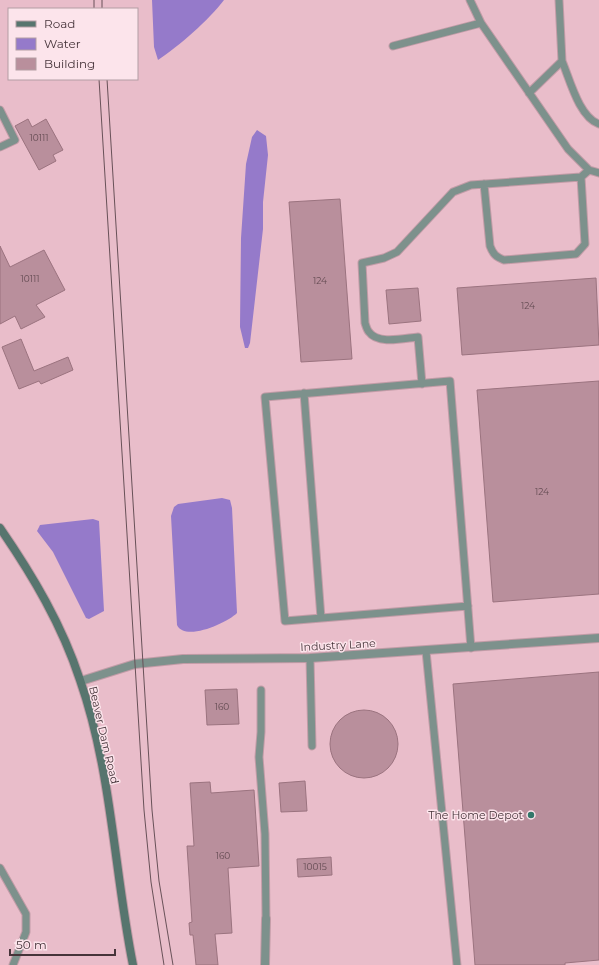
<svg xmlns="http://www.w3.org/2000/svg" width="599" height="965" font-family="Montserrat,sans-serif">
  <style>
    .water { fill: #957aca }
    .building { fill: #b98f9c; stroke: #9b737f }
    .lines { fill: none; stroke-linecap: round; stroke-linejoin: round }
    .service-casing { stroke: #c29ca7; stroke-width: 9 }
    .minor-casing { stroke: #c29ca7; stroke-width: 10 }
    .tertiary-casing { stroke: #c29ca7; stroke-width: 10 }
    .secondary-casing { stroke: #c29ca7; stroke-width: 10 }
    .service { stroke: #7d918c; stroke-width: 7 }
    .minor { stroke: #7d918c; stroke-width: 8 }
    .tertiary { stroke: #7d918c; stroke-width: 8 }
    .secondary { stroke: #57756e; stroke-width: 8 }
    .tram { stroke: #685158; stroke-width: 1 }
    .poi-dot { fill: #33776a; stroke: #fce4eb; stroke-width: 1.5 }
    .labels { text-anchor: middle; stroke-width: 3; stroke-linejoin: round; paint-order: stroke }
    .number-label { font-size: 9px; fill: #634b52 }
    .street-label { font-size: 11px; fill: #46343a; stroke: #fce4eb }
    .poi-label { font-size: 11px; fill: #46343a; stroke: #fce4eb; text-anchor: end }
  </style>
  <rect width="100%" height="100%" fill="#e9bdca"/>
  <path class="water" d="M152 0H224C209 20 179 46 158 60L154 47Z
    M257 130 266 136 268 155 263 202V229L250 343 248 348H245L240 327 241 238 246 164 252 137Z
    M222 498 230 500 232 508 237 613C227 623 185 642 177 625L171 516 174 507 178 504Z
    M93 519 99 521 104 611 89 619 86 618 53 552 37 531 40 525Z"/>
  <path class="building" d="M28 119 32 127 46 119 63 150 53 155 56 161 39 170 15 126Z
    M340 199 352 359 301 362 289 202Z
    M0 246 10 267 44 250 65 290 36 305 45 317 21 329 15 316 0 324Z
    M596 278 599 345 462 355 457 288Z
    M418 288 421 321 389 324 386 290Z
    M21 339 34 371 68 357 73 370 41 384 39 381 19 389 2 347Z
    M599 381V594L493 602 477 390Z
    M599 672V960L565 963V965H475L453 684Z
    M237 689 239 724 207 725 205 690Z
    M330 744a34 34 0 1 1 68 0a34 34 0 1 1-68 0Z
    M305 781 307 811 281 812 279 783Z
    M210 782 211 793 254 790 259 866 228 868 232 933 215 934 218 965H196L193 935H190L189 923 192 922 187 846H194L190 783Z
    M331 857 332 875 298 877 297 859Z"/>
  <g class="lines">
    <g class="service-casing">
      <path id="service" d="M470 0 481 23
        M393 46 481 23 568 149 589 170 599 173
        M562 61C570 80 579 117 599 124
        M529 93 562 61 559 0
        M0 110 15 140 0 147
        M484 184 490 246C493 254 496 257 504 260L576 254 585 244 581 177
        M422 384 418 337C405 338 378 345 369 332 367 330 366 326 365 323L362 263 384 258 397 252 453 192 471 185 581 177 589 170
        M304 393 321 618
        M468 606 285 621 265 397 450 381 471 648
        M426 651 457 965
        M310 658 312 746
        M261 690V732L259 757 265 834 266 919
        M0 868 26 914V932L13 965"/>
    </g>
    <g class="minor-casing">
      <path id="minor" d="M265 965 266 919"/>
    </g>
    <g class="tertiary-casing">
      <path id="tertiary" d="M81 681 135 664 183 659 310 658 599 638"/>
    </g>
    <g class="secondary-casing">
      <path id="secondary" d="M0 528C33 576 62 625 80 680 112 771 114 871 133 965"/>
    </g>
    <use href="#service" class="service"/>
    <use href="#minor" class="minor"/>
    <use href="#tertiary" class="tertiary"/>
    <use href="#secondary" class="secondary"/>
    <path class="tram" d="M94 0V9
      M102 0V9
      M99 79 144 810 151 882 164 965
      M107 79 152 810 159 881 173 965"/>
  </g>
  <circle class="poi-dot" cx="531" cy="815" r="4"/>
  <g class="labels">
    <g class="number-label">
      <text x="39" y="141">10111</text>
      <text x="30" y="282">10111</text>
      <text x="320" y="284">124</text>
      <text x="528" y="309">124</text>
      <text x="542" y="495">124</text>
      <text x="222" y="710">160</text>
      <text x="223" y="859">160</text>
      <text x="315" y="870">10015</text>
    </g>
    <g class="street-label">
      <text transform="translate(338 645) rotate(-3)" y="4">Industry Lane</text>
      <text transform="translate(104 735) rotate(77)" y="4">Beaver Dam Road</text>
    </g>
    <g class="poi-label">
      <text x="523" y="819">The Home Depot</text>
    </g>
  </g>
  <rect x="8" y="8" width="130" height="72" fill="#fce4eb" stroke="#b39ea4"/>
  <rect x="16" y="21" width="20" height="6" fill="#57756e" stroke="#b39ea4"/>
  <text x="44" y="28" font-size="12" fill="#46343a">Road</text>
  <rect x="16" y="38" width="20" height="12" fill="#957aca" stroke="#b39ea4"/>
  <text x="44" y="48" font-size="12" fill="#46343a">Water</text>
  <rect x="16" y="58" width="20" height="12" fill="#b98f9c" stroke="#b39ea4"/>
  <text x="44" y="68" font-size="12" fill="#46343a">Building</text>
  <path d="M10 949v6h105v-6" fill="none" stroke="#46343a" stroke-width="2"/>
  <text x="16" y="949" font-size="12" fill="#46343a" stroke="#fce4eb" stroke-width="3" paint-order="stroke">50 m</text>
</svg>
